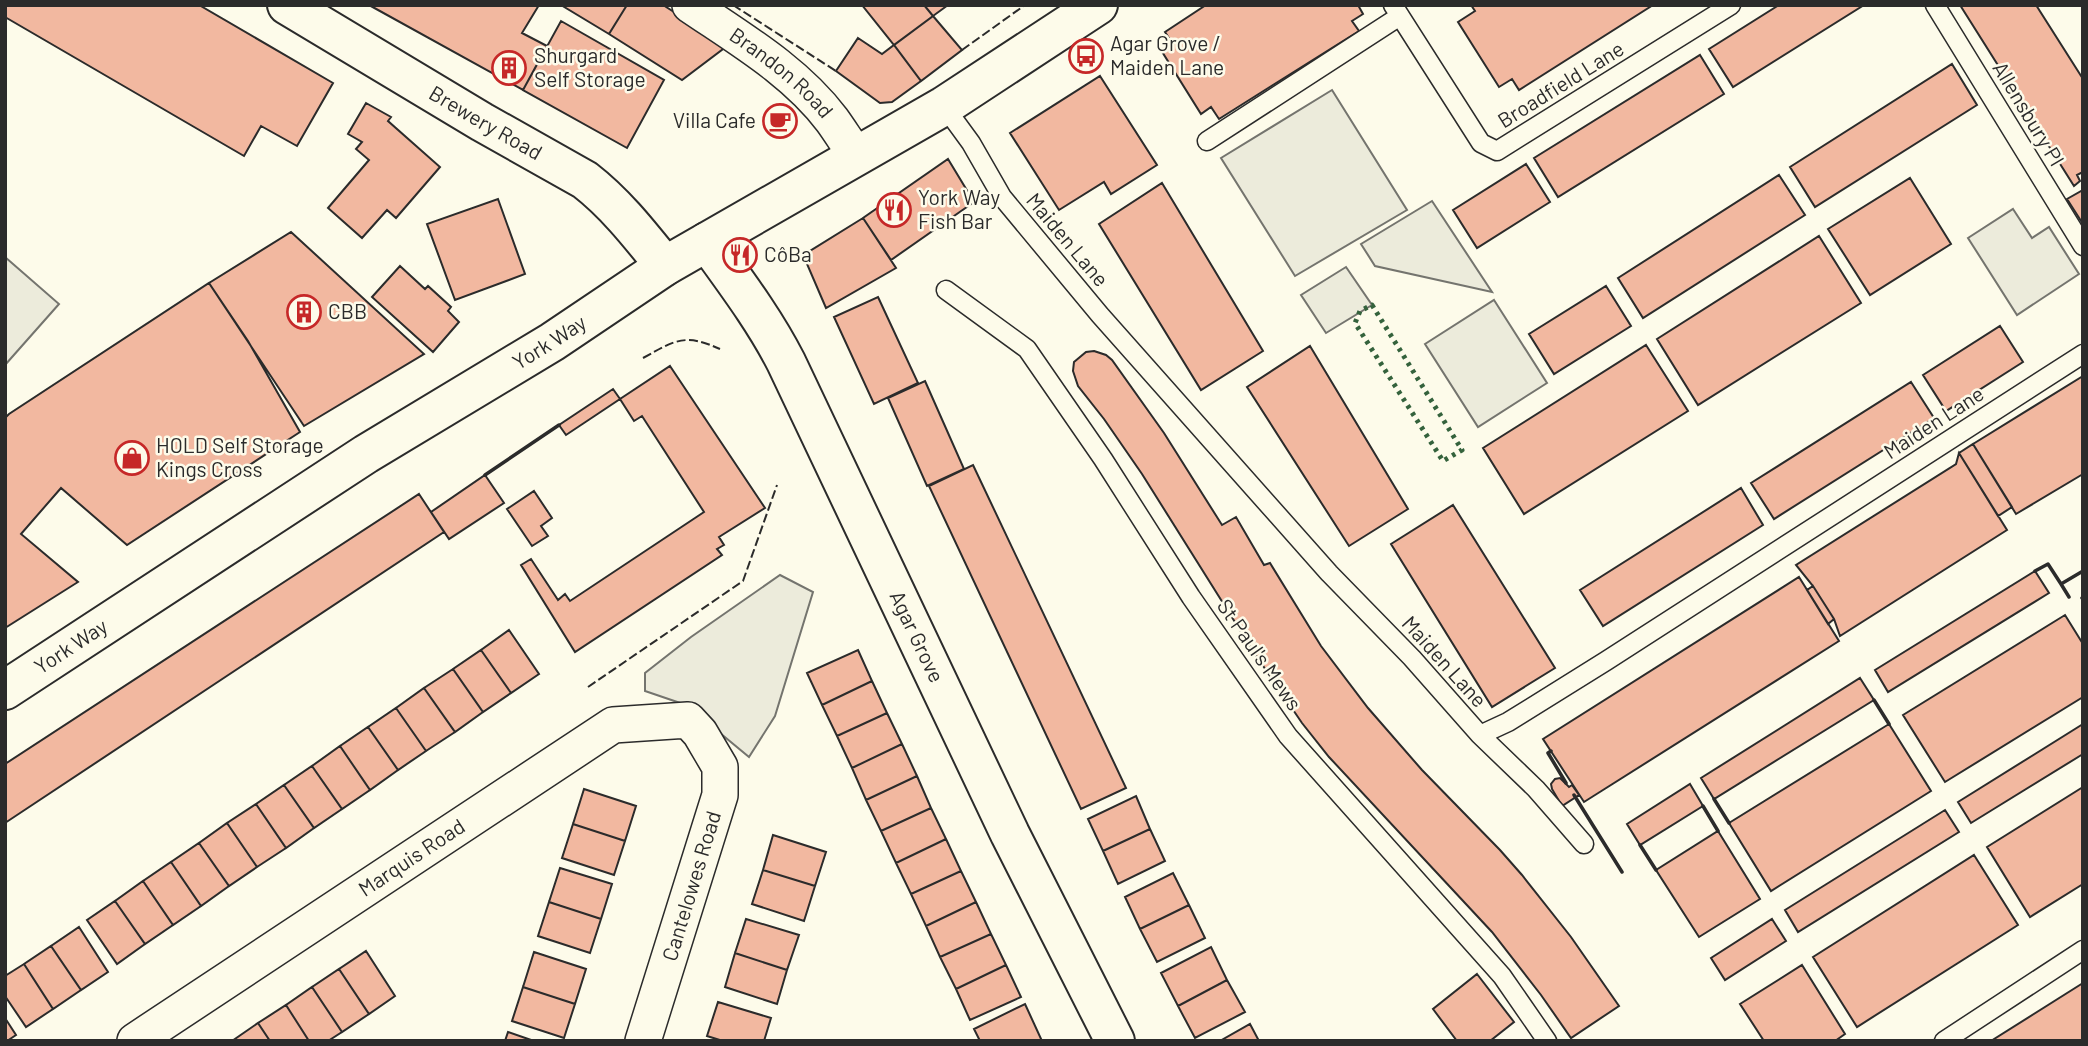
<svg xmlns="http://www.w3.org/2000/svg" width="2088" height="1046" font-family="Barlow,sans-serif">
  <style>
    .green { fill: #ecebdb; stroke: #74746e; stroke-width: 2 }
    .building { fill: #f2b8a0; stroke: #2b2b2b; stroke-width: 2 }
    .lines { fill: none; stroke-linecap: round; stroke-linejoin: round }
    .lane-casing { stroke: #2b2b2b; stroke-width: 21 }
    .street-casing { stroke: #2b2b2b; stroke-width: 38 }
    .secondary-casing { stroke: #2b2b2b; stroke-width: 42 }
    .primary-casing { stroke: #2b2b2b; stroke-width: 42 }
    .lane { stroke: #fdfbea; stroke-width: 18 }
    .street { stroke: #fdfbea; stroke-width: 35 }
    .secondary { stroke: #fdfbea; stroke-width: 38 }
    .primary { stroke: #fdfbea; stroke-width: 38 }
    .hedge { stroke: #34623c; stroke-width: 5; stroke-dasharray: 3.5 5; stroke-linecap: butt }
    .fence { stroke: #2b2b2b; stroke-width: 2; stroke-dasharray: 9 3.5; stroke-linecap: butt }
    .wall { stroke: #2b2b2b; stroke-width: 3.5 }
    .labels { text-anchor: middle; stroke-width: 5; stroke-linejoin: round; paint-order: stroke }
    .poi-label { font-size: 21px; fill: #2b2b2b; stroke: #fdfbea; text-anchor: start }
    .street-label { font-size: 21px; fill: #2b2b2b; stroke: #fdfbea }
  </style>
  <rect width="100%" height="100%" fill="#fdfbea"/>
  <path class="green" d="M1332 90 1407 210 1295 276 1221 158Z
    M1432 201 1492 292 1375 266 1361 244Z
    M2013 209 2032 238 2049 227 2079 274 2017 315 1968 238Z
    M5 257 59 304 5 365Z
    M1346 267 1372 305 1326 333 1301 295Z
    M1494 300 1547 383 1478 427 1425 344Z
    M780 575 813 592 775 716 749 757 686 705 645 691V673L691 637Z"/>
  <path class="building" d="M5 5H199L333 83 297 146 261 126 244 156 5 17Z
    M369 5H539L522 33 547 46 523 90Z
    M561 5H627L609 34Z
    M627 5H663L727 46 682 80 609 34Z
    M862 5H924L933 16 894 45Z
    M924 5H948L933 16Z
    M1206 5H1358L1363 14 1352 21 1359 31 1219 119 1211 107 1201 114 1161 50 1172 43 1165 32Z
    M1471 5H1653L1519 90 1512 79 1499 87 1458 22 1475 11Z
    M1779 5H1864L1733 87 1709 49Z
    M1960 5H2036L2083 79V172L2077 175 2080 181 2074 186Z
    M933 16 962 50 921 81 894 45Z
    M561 21 664 80 627 148 523 90Z
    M858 38 882 54 894 45 921 81 892 102 880 103 836 71Z
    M1700 55 1724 94 1558 197 1534 158Z
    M1952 64 1977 105 1815 207 1790 167Z
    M1100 76 1157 165 1111 194 1104 182 1059 210 1010 133Z
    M366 103 391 117 388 121 440 167 396 218 387 210 362 238 328 208 369 160 356 149 362 142 348 134Z
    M948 159 974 202 891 260 863 218Z
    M1526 164 1550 202 1477 248 1453 210Z
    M1779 175 1805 215 1643 318 1618 278Z
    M1910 178 1951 244 1870 295 1828 229Z
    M1162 183 1263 351 1201 390 1099 224Z
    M2083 190V224L2067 199Z
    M498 199 525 274 455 300 427 224Z
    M863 218 896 268 826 308 807 264 810 251Z
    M291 232 424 354 304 426 209 283Z
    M1819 236 1861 303 1698 405 1657 339Z
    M400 266 425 289 428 286 451 307 448 311 459 322 433 352 372 297Z
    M209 283 248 341 300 432 127 545 61 488 21 534 78 582 5 628V418L9 414Z
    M1606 286 1631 326 1554 374 1529 334Z
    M878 297 918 383 874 404 834 317Z
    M2000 326 2023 362 1946 411 1923 375Z
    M1646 345 1688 411 1524 514 1483 448Z
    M1310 346 1408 509 1349 546 1247 387Z
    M1094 351 1106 355 1112 360 1164 433 1222 525 1236 517 1264 565 1270 563 1321 646 1368 708 1422 770 1500 850 1522 875 1571 937 1619 1006 1571 1038 1541 995 1492 932 1329 757 1302 723 1255 654 1142 474 1104 419 1078 386 1073 371 1074 362 1086 352Z
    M670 366 765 508 719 537 724 545 717 549 722 555 575 652 521 565 531 559 558 600 565 594 570 601 704 512 642 416 634 421 620 399Z
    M2083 376V474L2016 514 1973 444Z
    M925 381 964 469 927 486 888 398Z
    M1911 382 1934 418 1774 519 1751 483Z
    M613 389 620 399 566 435 559 425Z
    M1973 444 2012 507 1998 516 1959 453Z
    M1959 453 2007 530 1840 636 1834 619 1813 586 1796 565 1956 464Z
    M973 465 1126 788 1081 809 929 486Z
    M485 475 504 503 449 539 431 512Z
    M1741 488 1763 525 1603 626 1580 590Z
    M534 491 552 518 541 526 548 536 532 546 507 509Z
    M419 494 444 532 5 823V764Z
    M1453 505 1555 668 1492 707 1391 544Z
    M2035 571 2049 593 1888 692 1875 670Z
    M1799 577 1839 641 1584 802 1543 739Z
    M1813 586 1834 619 1828 624 1807 590Z
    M2065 615 2083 644V697L1945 782 1903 715Z
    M509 630 539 674 511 693 481 650Z
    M481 650 511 693 483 712 453 669Z
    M858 650 872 681 822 705 807 673Z
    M453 669 483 712 455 732 424 688Z
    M1860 678 1874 700 1714 799 1701 778Z
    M872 681 887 713 837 736 822 705Z
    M424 688 455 732 426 751 396 708Z
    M396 708 426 751 398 770 368 727Z
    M887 713 902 744 852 768 837 736Z
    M1889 724 1931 791 1771 891 1729 823Z
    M2083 724V754L1971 823 1958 802Z
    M368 727 398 770 370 790 340 746Z
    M902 744 917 776 866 800 852 768Z
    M340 746 370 790 342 809 312 766Z
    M312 766 342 809 314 828 284 785Z
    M917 776 931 808 881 831 866 800Z
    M1560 778 1569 787 1572 785 1579 795 1562 806 1552 789 1551 784 1555 779Z
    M1690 784 1703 806 1640 845 1627 824Z
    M284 785 314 828 286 848 256 804Z
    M2083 787V884L2030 917 1987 847Z
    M584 789 636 806 625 841 573 824Z
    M1136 796 1150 829 1103 851 1088 819Z
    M256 804 286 848 257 867 227 823Z
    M931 808 946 839 896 863 881 831Z
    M1945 810 1959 832 1798 932 1785 910Z
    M227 823 257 867 229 886 199 843Z
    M573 824 625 841 614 875 562 858Z
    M1150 829 1165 861 1118 884 1103 851Z
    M1718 831 1760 899 1699 937 1656 870Z
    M773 835 826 852 815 886 763 870Z
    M946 839 961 871 911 894 896 863Z
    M199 843 229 886 201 906 171 862Z
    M1974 855 2018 925 1857 1027 1813 957Z
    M171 862 201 906 173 925 143 881Z
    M560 868 612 884 601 919 549 902Z
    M763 870 815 886 804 921 752 904Z
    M961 871 976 902 926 926 911 894Z
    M1173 873 1189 905 1140 929 1125 897Z
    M143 881 173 925 145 944 115 901Z
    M115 901 145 944 117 964 87 920Z
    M549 902 601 919 590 953 538 936Z
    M976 902 991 934 940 957 926 926Z
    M1189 905 1205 938 1157 962 1140 929Z
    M746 919 799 935 787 970 735 953Z
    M1772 919 1786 941 1725 980 1711 958Z
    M79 927 108 972 81 990 51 946Z
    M991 934 1006 965 956 989 940 957Z
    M51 946 81 990 53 1009 24 964Z
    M1211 947 1227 980 1178 1006 1161 973Z
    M366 951 395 996 369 1014 339 969Z
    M534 952 586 969 575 1004 523 987Z
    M735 953 787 970 777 1004 725 987Z
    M24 964 53 1009 26 1027 5 996V976Z
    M1006 965 1021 997 970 1020 956 989Z
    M1802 965 1845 1034 1835 1041H1764L1740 1004Z
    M339 969 369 1014 342 1032 312 987Z
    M1477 974 1514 1022 1490 1041H1457L1433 1009Z
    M1227 980 1245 1012 1195 1038 1178 1006Z
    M2083 983V1041H1991Z
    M312 987 342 1032 328 1041H309L286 1005Z
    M523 987 575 1004 564 1038 512 1021Z
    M718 1002 771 1018 764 1041H723L707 1036Z
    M1025 1004 1042 1041H980L974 1029Z
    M286 1005 309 1041H270L258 1023Z
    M5 1018 16 1035 7 1041H5Z
    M258 1023 270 1041H232Z
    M1250 1024 1259 1041H1220Z
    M508 1032 534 1041H505Z"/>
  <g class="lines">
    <g class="lane-casing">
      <path id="lane" d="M1393 5 1481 143 1497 151 1731 5
        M1935 5 2083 246
        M944 106 971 143 1002 197 1100 315 1329 573 1412 658 1480 735 1508 722 1606 661 2083 354
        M1207 141 1400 16
        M946 290 1027 349 1103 459 1191 597 1288 736 1502 976 1547 1041
        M1480 735 1536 789 1584 844
        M1944 1041 2083 950"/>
    </g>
    <g class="street-casing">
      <g id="street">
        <path id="s1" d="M690 5C740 39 795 71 832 120 840 131 848 144 856 155"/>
        <path id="s2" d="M135 1041 613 725 688 720 700 733 720 767V795L643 1041"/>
      </g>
    </g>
    <g class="secondary-casing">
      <g id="secondary">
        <path id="s3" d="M287 5 482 122 585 180C616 204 640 235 665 266"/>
        <path id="s4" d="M707 242C735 281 764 319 786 362L1010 834 1115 1041"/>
      </g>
    </g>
    <g class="primary-casing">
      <g id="primary">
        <path id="s5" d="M5 690 366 454 552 342 665 266 944 106 1098 5"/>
      </g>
    </g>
    <use href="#lane" class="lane"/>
    <use href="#street" class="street"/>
    <use href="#secondary" class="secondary"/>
    <use href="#primary" class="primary"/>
    <path class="hedge" d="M1372 305 1462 450 1443 461 1355 323 1360 311Z"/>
    <path class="fence" d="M733 5 836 71
      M962 50 1025 5
      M643 358C676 340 684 333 720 349
      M588 687 743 581 777 485"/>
    <path class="wall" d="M485 475 559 425
      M2035 571 2048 564 2061 584
      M2069 597 2061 584 2083 571
      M2082 598 2083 597
      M1874 700 1889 724
      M1551 751 1548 753 1566 783
      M1574 795 1622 872
      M1714 799 1729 823
      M1703 806 1718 831
      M1640 845 1656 870"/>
  </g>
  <defs>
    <g id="bus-ring" transform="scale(1.75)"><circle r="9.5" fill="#fdfbea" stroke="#c62828" stroke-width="1.5"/><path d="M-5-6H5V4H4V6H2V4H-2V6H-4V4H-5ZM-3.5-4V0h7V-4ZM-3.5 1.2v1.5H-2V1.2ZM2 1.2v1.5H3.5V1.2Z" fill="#c62828"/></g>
    <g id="building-ring" transform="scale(1.75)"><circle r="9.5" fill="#fdfbea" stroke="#c62828" stroke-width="1.5"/><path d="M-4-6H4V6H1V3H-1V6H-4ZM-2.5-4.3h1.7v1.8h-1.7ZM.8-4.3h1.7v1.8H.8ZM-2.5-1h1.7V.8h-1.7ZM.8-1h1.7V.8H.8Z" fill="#c62828"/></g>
    <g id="cafe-ring" transform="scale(1.75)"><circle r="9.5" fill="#fdfbea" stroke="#c62828" stroke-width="1.5"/><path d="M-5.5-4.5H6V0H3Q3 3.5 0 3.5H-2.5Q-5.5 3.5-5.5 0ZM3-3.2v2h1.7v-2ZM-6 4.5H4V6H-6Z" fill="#c62828"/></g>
    <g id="restaurant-ring" transform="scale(1.75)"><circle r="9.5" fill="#fdfbea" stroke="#c62828" stroke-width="1.5"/><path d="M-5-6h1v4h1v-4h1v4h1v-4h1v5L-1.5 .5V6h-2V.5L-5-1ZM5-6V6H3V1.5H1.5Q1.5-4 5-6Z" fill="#c62828"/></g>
    <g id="shop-ring" transform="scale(1.75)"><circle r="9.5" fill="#fdfbea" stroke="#c62828" stroke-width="1.5"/><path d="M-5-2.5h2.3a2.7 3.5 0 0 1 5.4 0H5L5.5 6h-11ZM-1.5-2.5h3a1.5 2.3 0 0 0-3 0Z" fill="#c62828"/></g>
  </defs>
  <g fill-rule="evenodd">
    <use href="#bus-ring" x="1086" y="56"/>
    <use href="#building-ring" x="509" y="68"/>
    <use href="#cafe-ring" x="780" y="121"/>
    <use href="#restaurant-ring" x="894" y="210"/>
    <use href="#restaurant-ring" x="740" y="255"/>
    <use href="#building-ring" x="304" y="312"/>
    <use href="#shop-ring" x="132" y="458"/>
  </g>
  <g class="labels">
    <g class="poi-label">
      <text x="1110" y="51">Agar Grove /<tspan x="1110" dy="24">Maiden Lane</tspan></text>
      <text x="534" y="63">Shurgard<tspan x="534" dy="24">Self Storage</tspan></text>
      <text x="756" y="128" text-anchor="end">Villa Cafe</text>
      <text x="918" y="205">York Way<tspan x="918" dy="24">Fish Bar</tspan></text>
      <text x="764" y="262">CôBa</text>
      <text x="328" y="319">CBB</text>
      <text x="156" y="453">HOLD Self Storage<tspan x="156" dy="24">Kings Cross</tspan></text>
    </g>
    <g class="street-label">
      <text dy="7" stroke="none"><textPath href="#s1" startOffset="114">Brandon Road</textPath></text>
      <text transform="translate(1561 85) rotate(-32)" y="7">Broadfield Lane</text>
      <text transform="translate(2028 114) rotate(59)" y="7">Allensbury Pl</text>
      <text dy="7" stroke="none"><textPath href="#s3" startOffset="231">Brewery Road</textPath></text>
      <text transform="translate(1067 240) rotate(50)" y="7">Maiden Lane</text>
      <text dy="7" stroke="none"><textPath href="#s5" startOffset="646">York Way</textPath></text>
      <text transform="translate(1934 423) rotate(-33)" y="7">Maiden Lane</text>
      <text dy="7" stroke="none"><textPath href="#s4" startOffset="448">Agar Grove</textPath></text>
      <text dy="7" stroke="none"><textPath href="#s5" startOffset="79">York Way</textPath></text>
      <text transform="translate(1259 655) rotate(55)" y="7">St Paul's Mews</text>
      <text transform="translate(1444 662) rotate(48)" y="7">Maiden Lane</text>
      <text dy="7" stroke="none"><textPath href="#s2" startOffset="332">Marquis Road</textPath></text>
      <text transform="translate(692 886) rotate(-73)" y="7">Cantelowes Road</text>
    </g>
  </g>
  <rect width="2088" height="1046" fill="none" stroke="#2b2b2b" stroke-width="14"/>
</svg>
